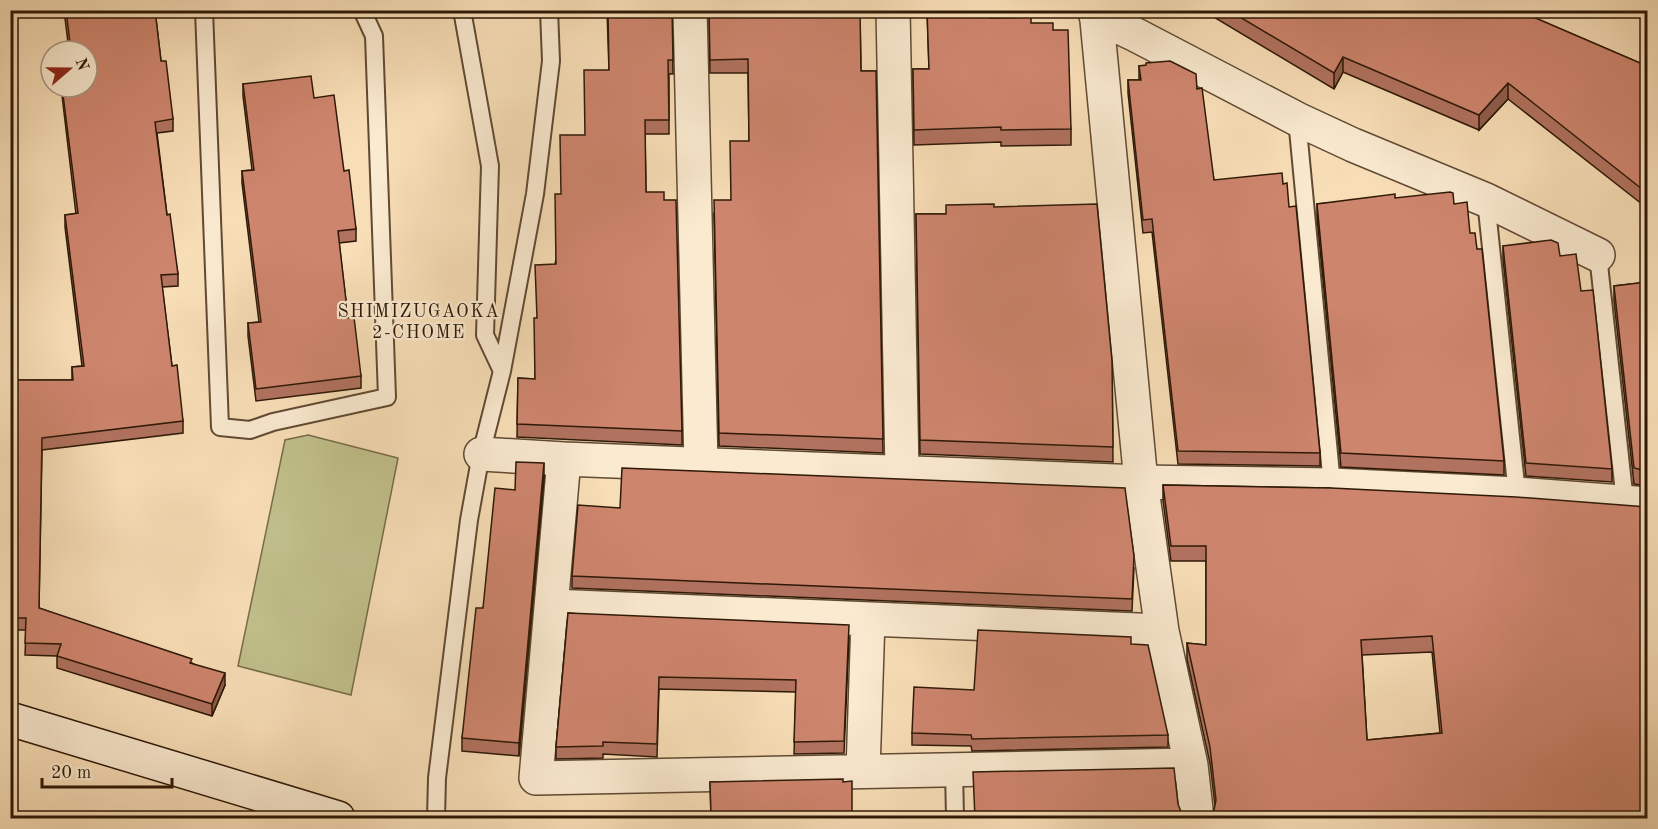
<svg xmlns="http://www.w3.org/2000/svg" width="1658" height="829" font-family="'Old Standard TT',serif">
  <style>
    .green { fill: #c1c08c; stroke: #786c4a; stroke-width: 1.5 }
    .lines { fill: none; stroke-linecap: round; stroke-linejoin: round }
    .service-casing { stroke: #604a33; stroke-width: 20 }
    .minor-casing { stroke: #604a33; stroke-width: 36 }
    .secondary-casing { stroke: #2e1907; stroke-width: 36 }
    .service { stroke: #faead0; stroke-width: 16 }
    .minor { stroke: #faead0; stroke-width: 33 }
    .secondary { stroke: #faead0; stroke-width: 33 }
    .wall { fill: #b1725f; stroke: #2e1907; stroke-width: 1.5; fill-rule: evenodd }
    .shaded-wall { fill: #905d4d; stroke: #2e1907; stroke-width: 1.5 }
    .building { fill: #ce856e; stroke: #2e1907; stroke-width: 1.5; fill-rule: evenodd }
    .labels { text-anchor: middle; stroke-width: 4.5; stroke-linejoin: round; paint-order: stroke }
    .neighbourhood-label { font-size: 18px; letter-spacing: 1.5px; fill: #2e1907; stroke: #faead0 }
  </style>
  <rect width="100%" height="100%" fill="#f8deb7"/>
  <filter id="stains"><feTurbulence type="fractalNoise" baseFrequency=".00333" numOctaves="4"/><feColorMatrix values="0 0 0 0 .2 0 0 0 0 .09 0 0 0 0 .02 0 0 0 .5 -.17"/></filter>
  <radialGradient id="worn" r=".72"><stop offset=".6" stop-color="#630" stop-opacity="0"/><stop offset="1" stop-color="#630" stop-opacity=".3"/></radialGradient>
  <path class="green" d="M308 435 398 458 351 695 238 666 285 440Z"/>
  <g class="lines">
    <g class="service-casing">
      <path id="service" d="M204 10 220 427 250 430 273 422 387 397 374 36 362 10
        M462 10 490 166 485 335 502 371
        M1297 119 1332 485
        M1486 200 1517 494
        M1598 255 1625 502
        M954 769 955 818
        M436 818 437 778 469 520 481 454 502 371 535 194 551 61 549 10"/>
    </g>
    <g class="minor-casing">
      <path id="minor" d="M690 10 701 464
        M893 10 902 472
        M1096 10 1141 482 1162 631 1191 765 1197 818
        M1096 16 1136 35 1297 119 1353 145 1486 200 1598 255
        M481 454 564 459 1141 482 1332 485 1517 494 1648 504
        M564 459 536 778 1191 765
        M551 606 1162 631
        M863 771 868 619"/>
    </g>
    <g class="secondary-casing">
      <path id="secondary" d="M10 719 338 818"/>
    </g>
    <use href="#service" class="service"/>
    <use href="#minor" class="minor"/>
    <use href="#secondary" class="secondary"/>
  </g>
  <path class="wall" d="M64 10H155L161 61 173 119V131L157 133 167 215 178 274V286L162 287 172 366 183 421V433L42 450 39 608 192 663 225 685 212 716 57 668V656L25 655 26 630H10V380H72V367L82 366 65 227V215L76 214 61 87H87V51H69Z
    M596 10H672L673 74H669V134H645L646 192 682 431V445L517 437 518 378 535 379 537 318 555 264 585 135 609 70 607 11Z
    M709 10H863V14H860L861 71H876L883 453 719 446 714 213 731 200 749 141 748 73H710Z
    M927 10 1031 23 1053 30 1071 129V145L1001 146V142L914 145 913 69H929Z
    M1202 10H1539V14L1537 19 1647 66V208L1508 99 1479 130 1343 72 1334 89Z
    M1139 66 1197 89 1214 180 1283 184 1320 453V466L1178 464 1152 232 1143 233 1128 93V80H1139Z
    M243 84 314 98 344 171 356 229V241L339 243 348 318 361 376V388L256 401 248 336V323L259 322 242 183V171L252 170 243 96Z
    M1395 198 1454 204 1470 233 1477 249 1504 461V475L1341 467 1317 217V204Z
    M994 207 1112 361 1113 462 920 454 916 214H946Z
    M1503 246 1560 256 1581 291 1612 469V482L1526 476 1503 259Z
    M1647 282V486L1634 484 1614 301V286Z
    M544 477 519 756 462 751V738L483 608 515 490Z
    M1163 485 1331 488 1647 819 1208 818 1214 810 1215 806 1210 763 1187 659V643L1206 645V561H1171L1163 501ZM1432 652 1440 733 1367 740 1362 655Z
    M1134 568 1132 611 572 588V576Z
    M568 613 849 637 844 753 794 754 796 692 659 689 657 757 603 754V758L556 759V747Z
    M1131 644 1168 735V747L972 751 971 746 912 745V733L974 690Z
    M710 782H843L852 819H711Z"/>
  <path class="shaded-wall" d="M1533 10H1539V14L1531 32V16Z
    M1343 57V72L1334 89V73Z
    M1508 83V99L1479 130V115Z
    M544 463V477L519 756V743Z
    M225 673V685L212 716V704Z"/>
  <path class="building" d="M66 10H155L161 61H166L173 119 155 122 167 215 170 214 178 274 161 275 172 366 177 365 183 421 42 438 39 608 192 659 190 663 225 673 212 704 57 656 61 644 25 643 26 618H10V380H73L72 367 84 366 65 215 78 213 62 87H87V51H71Z
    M608 10H672L673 60H668L669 120H645L646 192H664V200H676L682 431 517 424 518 378 535 379 534 318H537L535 265 556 264 555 194H561L560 135H585L584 70H609Z
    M709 10H860L861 71H876L883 439 719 433 714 200H731L730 141H749L748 59 710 60Z
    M927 10H989L990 18 1031 17V23H1053V30H1068L1071 129 1001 130V127L914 130 913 69H929Z
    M1228 10H1533L1531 16 1647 66V193L1508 83 1479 115 1343 57 1334 73Z
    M1170 61 1196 74 1197 89 1202 88 1214 180 1282 173 1283 184 1287 183 1289 207 1296 206 1320 453 1178 451 1152 219 1143 220 1128 80H1141L1139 66 1146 65V63Z
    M311 76 314 98 334 95 344 171 349 170 356 229 338 231 348 318 354 317 361 376 256 389 248 323 261 322 242 171 254 170 243 84Z
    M1450 192 1453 193 1454 204 1467 202 1470 233H1475L1477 249H1482L1504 461 1341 453 1317 204 1395 194V198Z
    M994 204V207L1097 204 1112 361 1113 447 920 440 916 214H946V205Z
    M1551 240 1558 243 1560 256 1576 254 1581 291 1593 290 1612 469 1526 463 1503 246Z
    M1647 282V471L1634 468 1614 286Z
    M516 462 544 463 519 743 462 738 476 608H483L495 488 515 490Z
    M622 468 1125 488 1134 556 1132 599 572 576 578 505 620 508Z
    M1163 485 1331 488 1516 497 1647 507V819H1206L1208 818 1214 810 1216 800 1210 747 1187 643 1206 645V546H1171ZM1432 636 1442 733 1367 740 1361 640Z
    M568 613 849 625 844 741 794 742 796 680 659 677 657 744 603 742V746L556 747Z
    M978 630 1131 637V644L1148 645 1168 735 972 739 971 735 912 733 914 687 974 690Z
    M1174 768 1178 804 1182 814 1188 819H975L973 772Z
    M843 779V782L852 781V819H759V814H711L710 782Z"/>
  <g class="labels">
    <g class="neighbourhood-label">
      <text x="419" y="317">SHIMIZUGAOKA<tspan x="419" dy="21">2-CHOME</tspan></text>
    </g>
  </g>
  <rect width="1658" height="829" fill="none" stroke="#f8deb7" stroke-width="36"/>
  <rect x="12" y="12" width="1634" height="805" fill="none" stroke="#2e1907" stroke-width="3"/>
  <rect x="18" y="18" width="1622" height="793" fill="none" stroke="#2e1907" stroke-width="1.5"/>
  <g transform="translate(69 69) rotate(70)"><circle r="28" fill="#faead0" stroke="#a89680" stroke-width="1.5"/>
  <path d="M0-4.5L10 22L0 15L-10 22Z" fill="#8f2418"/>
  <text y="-9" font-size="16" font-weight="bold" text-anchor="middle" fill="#2e1907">N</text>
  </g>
  <path d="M42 778v9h130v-9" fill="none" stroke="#2e1907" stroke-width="3"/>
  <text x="51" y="778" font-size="18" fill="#2e1907" stroke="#faead0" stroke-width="4.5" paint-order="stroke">20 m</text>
  <rect width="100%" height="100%" filter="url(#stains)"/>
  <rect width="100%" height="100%" fill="url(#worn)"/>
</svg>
